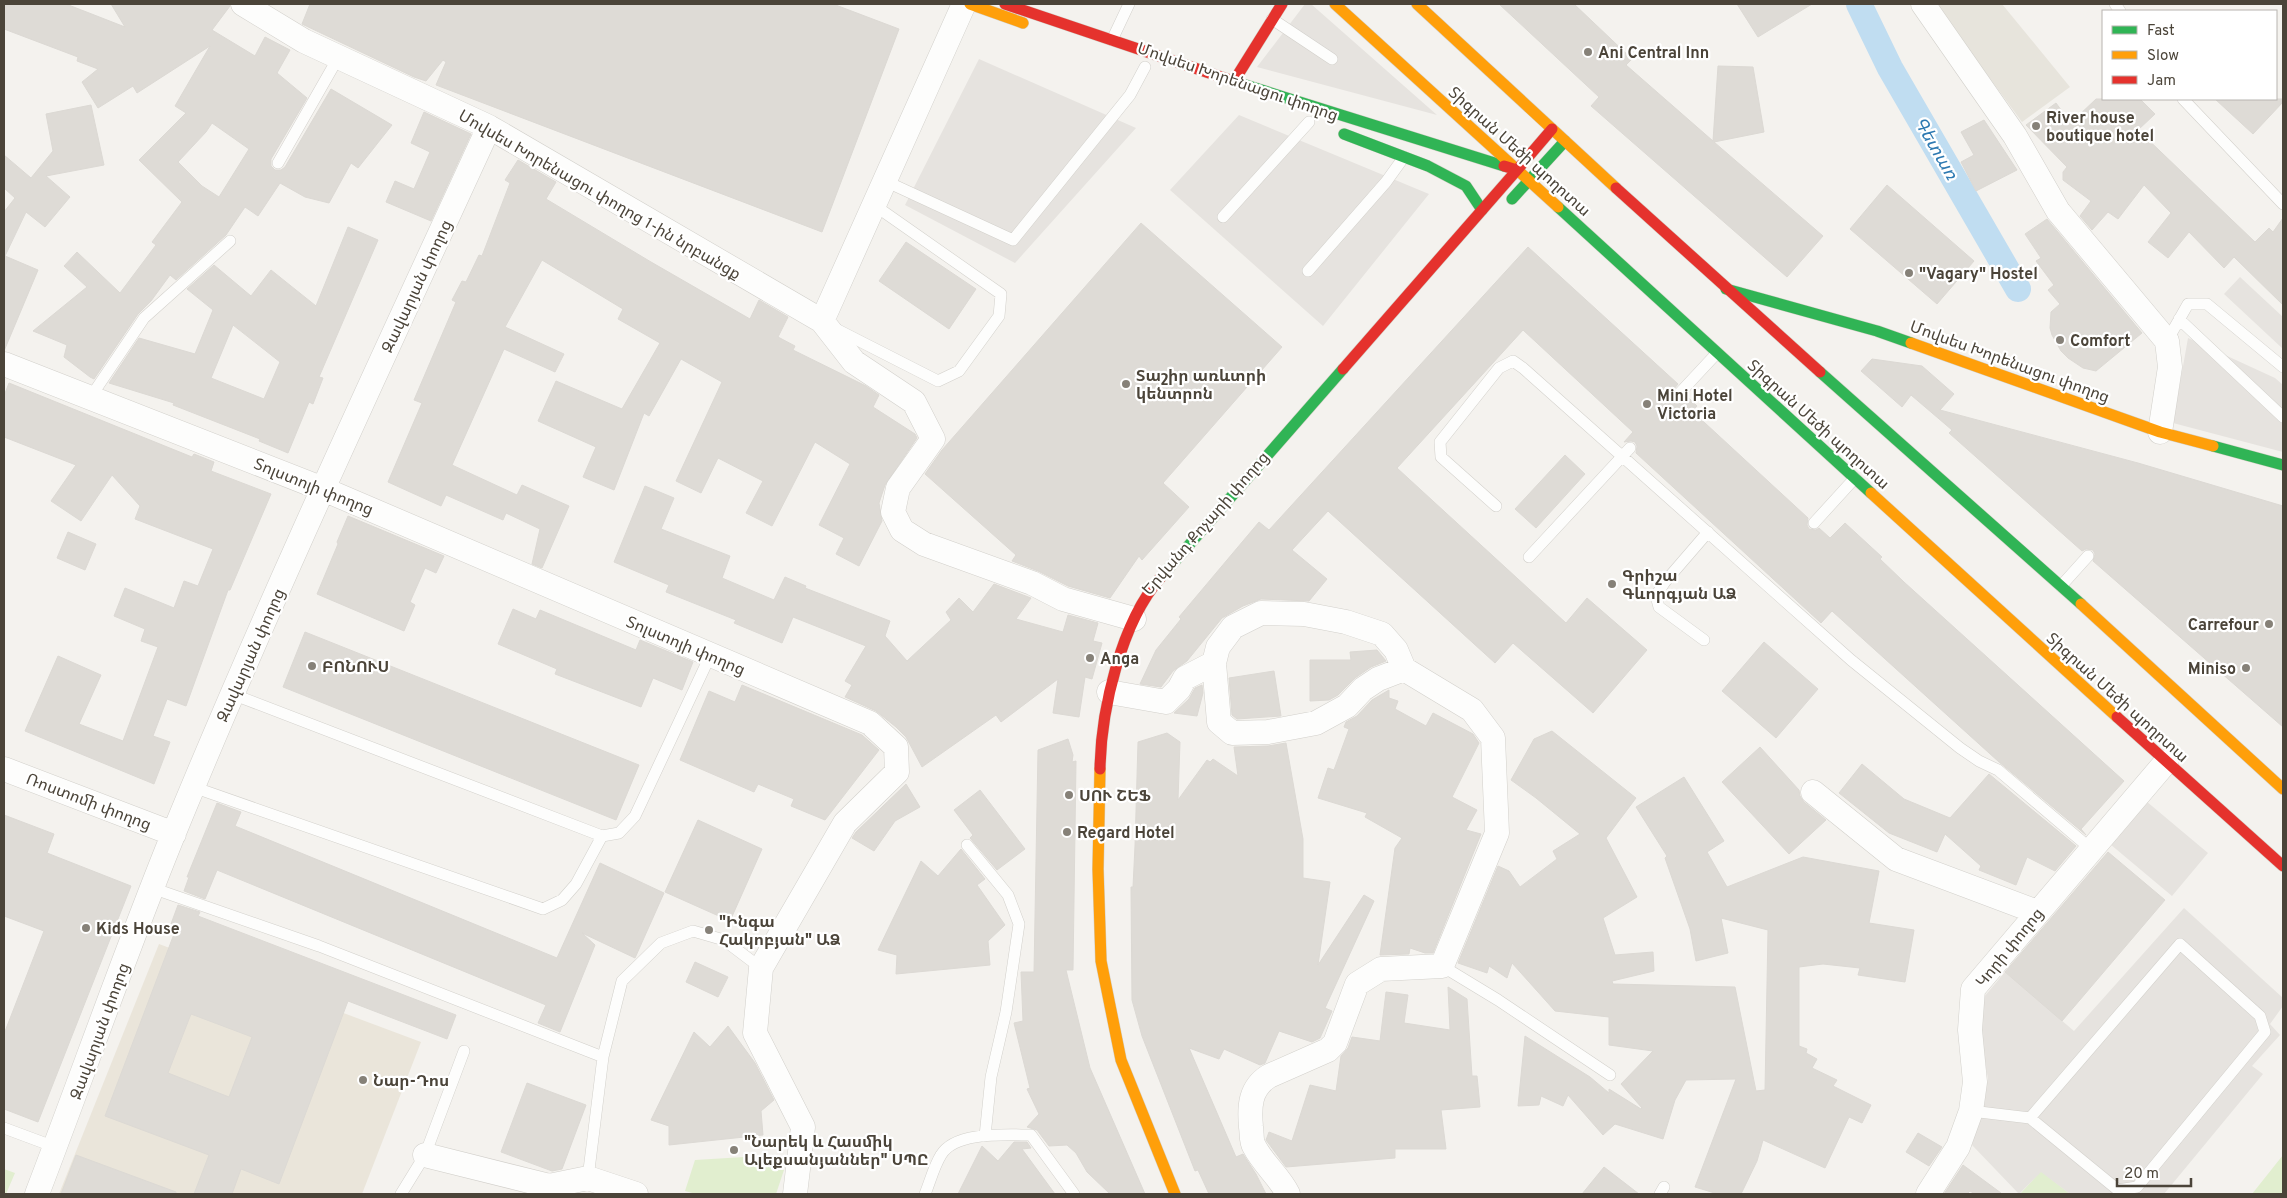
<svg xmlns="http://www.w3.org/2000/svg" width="2287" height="1198" font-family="Overpass,'Noto Sans Armenian',sans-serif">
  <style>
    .residential { fill: #e7e4dc }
    .education { fill: #eae5da }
    .green { fill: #e1eecf }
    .parking { fill: #e6e3df }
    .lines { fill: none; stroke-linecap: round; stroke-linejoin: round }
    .canal { stroke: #c0ddf1; stroke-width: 26 }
    .building { fill: #dedbd6; stroke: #dcd9d4; fill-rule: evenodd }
    .lane-casing { stroke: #d2d0cb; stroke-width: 12 }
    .street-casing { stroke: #d2d0cb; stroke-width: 25 }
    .fast-casing { stroke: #d3cfc5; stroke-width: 12 }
    .slow-casing { stroke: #d3cfc5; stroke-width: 12 }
    .jam-casing { stroke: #d3cfc5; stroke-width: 12 }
    .lane { stroke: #fdfdfc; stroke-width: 11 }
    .street { stroke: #fdfdfc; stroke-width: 24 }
    .fast { stroke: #30b455; stroke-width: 11 }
    .slow { stroke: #ff9f0a; stroke-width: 11 }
    .jam { stroke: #e5322d; stroke-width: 11 }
    .poi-dot { fill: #868178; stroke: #fff; stroke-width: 2 }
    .labels { text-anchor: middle; stroke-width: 4.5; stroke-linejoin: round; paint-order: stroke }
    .poi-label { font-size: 16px; font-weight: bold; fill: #4b4439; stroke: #fff; text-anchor: start }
    .street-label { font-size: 16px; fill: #4b4439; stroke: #fff }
    .water-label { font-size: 18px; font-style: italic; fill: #2e7ab2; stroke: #fff }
  </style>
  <rect width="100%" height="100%" fill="#f4f2ee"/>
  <path class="residential" d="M1935 4H2002L2070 87 2022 122Z"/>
  <path class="education" d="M159 944 421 1042 362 1194H59Z"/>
  <path class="green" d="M2283 1155V1194H2252Z
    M744 1157 784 1170 776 1194H696L685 1191 695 1160Z
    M4 1169 15 1173 6 1194H4Z
    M2041 1171 2070 1194H2020Z"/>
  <path class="parking" d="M1305 4H1311L1437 115 1257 67Z
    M979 59 1136 128 1015 263 905 205Z
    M1239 115 1429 194 1323 326 1170 190Z
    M2240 277 2283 317V349L2224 294Z
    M2188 338 2275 378 2283 385V452L2173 423Z
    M2146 801 2208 853 2172 896 2110 844Z
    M2184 908 2283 998V1006L2270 1024 2280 1035 2252 1066 2263 1074 2164 1194H2070L2041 1172 2019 1194 1972 1145 1988 1079 1979 1026 1984 997 2005 972 2074 1031Z"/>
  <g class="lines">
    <path class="canal" d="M1859 4 1890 68 2018 289"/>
  </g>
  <path class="building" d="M4 4H66L125 27 111 4H229L230 6 212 30 255 56 265 37 290 50 277 73 307 98 271 159V166L275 170H281L285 167 331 89 392 125 358 168 351 163 329 203 305 197 280 183 258 216 245 207 226 235 176 280 170 275 151 301 138 314 94 379 90 377 64 357 67 345 33 331 87 287 64 266 77 252 120 293 156 245 152 242 182 202 139 160 186 113 175 106 210 46 137 93 133 86 98 108 82 82 98 69 77 61 78 57 4 29ZM212 123 249 149 219 197 202 186 178 162 206 132Z
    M310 4H833L899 29 822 232 436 85 446 62 443 60 426 81 414 77 302 24Z
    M1499 4H1574L1632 59 1626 65 1713 141 1718 66 1753 67 1764 132 1714 142 1823 236 1787 277 1591 106 1599 97Z
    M1737 4H1812L1758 37Z
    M2096 99H2140L2155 114 2138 130 2255 242 2269 228 2273 232 2283 218V305L2234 257 2224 268 2189 232 2168 258 2148 242 2171 213 2144 185 2118 219 2108 212 2092 230 2080 216 2091 201 2063 180V172L2067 167 2026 125 2056 103 2064 114 2069 112 2076 118Z
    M2215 99H2283V102L2253 134Z
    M91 105 104 165 46 176 70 197 45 227 26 212 5 256 38 270 4 351V212L15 198 4 188V155L31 178 53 151 46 114Z
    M424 112 471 134 431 221 386 202 395 181 414 189 430 152 411 143Z
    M1984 120 2017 170 1976 191 1961 162 1974 155 1961 132Z
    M518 160 556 182 546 199 651 262 750 319 759 300 788 317 778 337 795 346 793 350 866 386 879 395 873 407 915 434 917 438 885 485 879 503 882 521 859 566 836 554 844 538 819 525 850 464 815 442 772 526 746 513 763 481 718 458 701 493 676 481 722 382 681 359 649 416 644 413 614 490 583 477 596 447 538 421 556 381 622 409 660 343 618 319 623 309 542 260 505 327 564 354 555 372 504 349 452 465 517 495 522 485 569 506 542 568 532 564 540 529 506 513 503 520 446 495 441 506 388 482 422 403 414 400 456 302 452 300 462 281 466 282 479 255 482 256 510 183 505 180Z
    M1887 185 1974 261 1937 304 1850 229Z
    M2047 219 2142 333 2096 371 2083 368 2068 358 2061 351 2052 335 2050 328 2051 312 2060 304 2048 290 2054 285 2036 261 2041 258 2025 234Z
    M1141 223 1282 347 1163 483 1189 507 1142 560 1139 556 1110 598 1068 586 1038 571 1012 561 1016 555 925 474 942 450Z
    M348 227 378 240 319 377 323 378 313 404 309 402 288 453 259 441 260 439 173 405 174 403 109 383 139 338 195 354 213 310 187 289 214 265 251 296 271 270 316 306ZM233 325 280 362 264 399 211 378Z
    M906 242 976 289 949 329 879 281Z
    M1528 247 1678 384 1669 395 1671 402 1679 404 1687 396 1697 406 1692 411 1808 518 1807 525 1809 529 1816 530 1819 528 1830 538 1845 523 1882 557 1880 559 1904 582 2124 781 2081 829 2086 835 1999 762 1832 611 1821 623 1636 453 1637 446 1635 442 1631 441 1624 442 1633 432 1523 330 1397 468 1566 623 1587 598 1647 650 1593 713 1513 643 1495 663 1328 511 1292 550 1327 579 1309 601 1261 599 1243 606 1222 618 1187 661 1173 671 1161 687 1140 684 1156 650 1181 619 1179 617 1259 522 1269 530Z
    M1872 359 1922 366 1954 394 1940 410 2138 463 2283 506V727L2093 561 2095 554 2093 550 2086 549 2082 551 1949 433 1952 430 1911 395 1902 407 1861 371Z
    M9 383 192 457 194 454 214 462 211 471 271 494 230 590H228L186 706 167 699 153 736 170 742 154 784 25 731 58 656 101 675 79 724 123 741 158 647 141 641 145 629 114 616 125 588 174 608 184 581 198 586 213 549 135 519 140 506 112 475 81 521 51 501 76 465 4 437V396Z
    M1565 455 1585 474 1536 528 1515 509Z
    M645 486 674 498 661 529 730 556 722 578 774 600 785 577 806 586 805 588 890 621 885 636 907 661 951 620 946 612 959 598 973 612 994 584 1031 598 1016 619 1063 632 1068 615 1098 623 1093 641 1102 643 1092 679 1085 677 1079 717 1053 713 1058 679 1001 722 996 715 922 767 906 737 896 727 876 711 845 697 852 685 845 681 866 646 793 617 782 643 734 623 736 620 666 592 669 585 614 562Z
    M348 516 444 556 436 573 425 568 410 602 415 605 404 631 317 594 338 544 337 542Z
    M68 532 96 544 85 570 57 558Z
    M513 609 536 619 540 610 636 650 640 640 693 662 682 690 653 678 641 707 555 674 557 669 498 644Z
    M305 632 639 765 616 820 283 687Z
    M1764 642 1818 689 1776 738 1722 691Z
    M1377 650 1386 661 1371 667 1355 678 1338 695 1329 700 1310 701V660H1351L1350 652Z
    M1274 671 1281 716 1237 719 1232 715 1229 678Z
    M742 685 862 735 879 750 825 820 791 806 794 799 758 784 754 792 680 760 709 691 735 702Z
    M1202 685 1203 693 1197 716 1174 713 1189 699 1195 688Z
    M1389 690V698L1398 701 1395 709 1426 726 1433 713 1473 734 1479 743 1452 797 1477 810 1466 830 1481 834 1433 953H1425L1410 948 1409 954 1380 955 1395 848 1402 838 1365 817 1367 813 1318 798 1328 768 1334 770 1349 729 1344 727 1346 722 1357 716 1372 700Z
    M1552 731 1636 798 1606 838 1637 897 1603 918 1615 955 1653 952 1654 971 1612 981 1613 984 1735 987 1756 1091 1765 1090 1768 930 1721 918 1728 953 1696 961 1690 929 1665 858 1667 856 1636 807 1684 777 1724 841 1707 852 1727 887 1803 857 1879 871 1869 923 1914 930 1905 982 1858 975 1860 968 1823 964 1799 967V1046L1807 1049 1806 1053 1817 1059 1812 1068 1837 1080 1833 1086 1871 1105 1862 1123 1849 1117 1825 1168 1763 1140 1757 1161 1741 1194H1718L1695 1187 1736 1079 1686 1080 1675 1100 1663 1139 1615 1124 1603 1135 1568 1095 1563 1106 1541 1096 1539 1105 1518 1106 1525 1036 1590 1077 1609 1093V1089L1641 1109 1642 1108 1621 1084 1653 1051 1609 1045V1017L1555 1011 1512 963 1507 978 1489 966 1487 973 1458 963 1498 866 1509 871 1520 887 1557 859 1553 851 1580 834 1536 798 1511 780 1534 739Z
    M1167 733 1180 742 1178 800 1207 760 1210 762 1213 759 1238 776 1234 747 1268 746 1286 743 1303 839V878L1330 882 1318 965 1364 895 1374 901 1325 1008 1332 1011 1320 1038 1312 1042 1279 1031 1265 1063 1260 1065 1224 1049 1219 1059 1189 1048 1236 1157 1243 1154 1256 1174 1266 1194H1209L1198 1170 1195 1171 1142 1036 1132 1000 1131 887H1133L1135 846 1138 742Z
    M1068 739 1073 755 1072 762 1076 761 1073 970H1066L1090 1068 1145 1194H1110L1087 1172 1076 1153 1067 1145 1049 1146 1037 1130 1027 1127 1039 1114 1027 1089 1030 1088 1014 1023 1023 1021 1021 972H1034L1038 750Z
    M1760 747 1799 790 1800 796 1804 802 1826 820 1789 854 1722 782Z
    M1862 764 1904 799 1950 818 1989 774 2076 846 2055 871 2027 857 2016 885 1979 870 1981 866 1945 834 1937 852 1889 833 1839 793Z
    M906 784 920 807 895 821 874 851 852 838 856 832Z
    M980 790 1025 849 997 870 970 838 973 835 954 810Z
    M217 803 241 812 235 826 557 958 600 863 664 893 635 958 582 933 595 945 560 1032 538 1023 546 1005 217 870 205 899 184 891 189 877H187Z
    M4 815 54 834 47 853 131 886 38 1122 4 1109V1034L44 931 4 916Z
    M698 820 762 849 730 921 665 892Z
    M961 849 985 879 977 885 1005 925 988 941 990 965 896 974 897 955 878 950 921 861 938 876Z
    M2108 852 2165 900 2062 1021 2005 972Z
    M178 905 200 912 198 916 456 1015 447 1039 348 1001 279 1184 241 1169 232 1194H194L209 1155 105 1116 174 934 168 932ZM191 1014 252 1037 229 1097 168 1073Z
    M695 962 728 977 718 997 686 982Z
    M1448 987 1467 999 1472 1076H1477L1480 1107 1441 1110 1446 1149H1395V1158L1286 1167 1266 1140 1269 1132 1292 1141 1310 1085 1336 1091 1341 1056 1348 1048 1352 1037 1380 1041 1386 992 1408 995 1404 1023 1450 1030Z
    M728 1026 755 1063 774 1100 761 1111 763 1135 669 1145V1126L651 1120 694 1032 710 1047Z
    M527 1083 586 1105 562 1169 552 1171 501 1152Z
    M1918 1133 1942 1147 1929 1166 1906 1152Z
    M1014 1142H1027L1031 1148 1022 1149 1055 1194H958L982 1146 998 1161Z
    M76 1155 176 1192V1194H61Z
    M1963 1165 2001 1193 2000 1194H1975L1970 1191 1967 1194H1944Z
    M1604 1167 1639 1194H1582Z"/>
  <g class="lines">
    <g class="lane-casing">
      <path id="lane" d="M2115 4 2120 11
        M1272 19 1332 59
        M1112 40 1129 4
        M2183 99 2283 204
        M278 163 338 58
        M885 181 1013 240 1130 95 1145 67
        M1223 217 1309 122
        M1308 271 1386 182 1404 157
        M2179 319 2283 417
        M834 328 938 381 959 371 999 316 1001 294 874 205
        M2167 341 2188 304H2207L2283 367
        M1676 397 1717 353
        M90 398 144 318 230 241
        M1496 506 1441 457 1440 442 1499 368 1513 361 1523 368 1851 660 1960 748 1979 761 1998 770 2091 849
        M1814 523 1855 478
        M1529 557 1630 448
        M2061 586 2088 556
        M1704 640 1659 607 1656 596 1664 583 1708 532
        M232 694 602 836 619 833 635 816 710 656
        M193 787 543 909 562 900 576 884 602 836
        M967 845 1008 895 1019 924 1006 1012 991 1077 985 1136
        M152 888 319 946 603 1057
        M1442 966 1498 1000 1610 1075
        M1971 1111 2030 1118 2118 1190 2137 1187 2265 1032 2260 1016 2180 944 2030 1118
        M4 1128 55 1147
        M588 1178 603 1057 622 981 661 943 693 931 724 940 761 968
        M401 1194 425 1155 464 1051
        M925 1194C930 1182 934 1166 941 1155 955 1131 1006 1135 1031 1135L1074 1194
        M1660 1194 1664 1187"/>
    </g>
    <g class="street-casing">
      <path id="street" d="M243 4 304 41 489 127 822 321 854 362 914 402 933 439 898 488 893 512 902 530 924 544 1032 583 1063 599 1134 619
        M1923 4 2015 136 2058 211 2167 341 2170 367 2160 432
        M822 321 964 4
        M4 364 323 489 870 723 896 747 897 772 845 823 761 968 755 1033 803 1127 795 1194
        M1109 692 1166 702 1179 689 1185 678 1214 663
        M4 769 174 834
        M1813 792 1896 859 2037 912
        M425 1155 549 1186 588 1178 636 1194
        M37 1194C83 1074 125 953 173 835 271 596 381 362 489 127
        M1288 1194C1279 1176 1263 1164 1254 1146 1251 1141 1252 1133 1251 1127 1249 1106 1250 1088 1269 1076L1328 1050 1335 1043 1357 984 1381 969 1442 966 1497 833 1493 738 1472 710 1404 669 1378 679 1363 689 1347 706 1316 723 1268 732 1232 733 1219 722 1214 663 1218 647 1233 627 1261 613 1304 614 1346 622 1382 634 1396 650 1404 669
        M1928 1194 1958 1147 1971 1111 1975 1082 1970 1030 1973 989 2166 762"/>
    </g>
    <g class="fast-casing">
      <path id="fast" d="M1239 83 1504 166
        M1344 134 1428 166 1466 186 1482 210
        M1512 199 1565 141
        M1558 207 1871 493
        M1726 289 1877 331 1911 343
        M1820 372 2081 604
        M2213 446 2283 465
        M1161 577 1343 369"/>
    </g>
    <g class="slow-casing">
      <path id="slow" d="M970 4 1023 23
        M1335 4 1558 207
        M1417 4 1616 188
        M1911 343 2160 432 2213 446
        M1871 493 2117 717
        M2081 604 2283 789
        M1100 769 1098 869 1101 961 1121 1060 1175 1194"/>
    </g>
    <g class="jam-casing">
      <path id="jam" d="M1005 4 1239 83
        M1234 81 1282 4
        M1517 170 1552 129
        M1616 188 1820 372
        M1343 369 1517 170 1504 166
        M2117 717 2283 866
        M1100 769C1101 710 1121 622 1161 577"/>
    </g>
    <use href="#lane" class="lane"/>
    <use href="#street" class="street"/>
    <use href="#fast" class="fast"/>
    <use href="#slow" class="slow"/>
    <use href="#jam" class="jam"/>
  </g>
  <g class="poi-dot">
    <circle cx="1588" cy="52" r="5"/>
    <circle cx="2036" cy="126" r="5"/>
    <circle cx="1909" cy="273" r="5"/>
    <circle cx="2060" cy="340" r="5"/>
    <circle cx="1126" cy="384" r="5"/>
    <circle cx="1647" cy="404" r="5"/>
    <circle cx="1612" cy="584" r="5"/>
    <circle cx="2269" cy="624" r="5"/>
    <circle cx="1090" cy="658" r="5"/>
    <circle cx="312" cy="666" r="5"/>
    <circle cx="2246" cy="668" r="5"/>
    <circle cx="1069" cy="795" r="5"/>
    <circle cx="1067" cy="832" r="5"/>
    <circle cx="86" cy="928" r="5"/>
    <circle cx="709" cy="930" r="5"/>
    <circle cx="363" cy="1080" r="5"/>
    <circle cx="734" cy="1150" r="5"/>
  </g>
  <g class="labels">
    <g class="poi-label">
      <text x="1598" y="58">Ani Central Inn</text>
      <text x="2046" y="123">River house<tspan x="2046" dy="18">boutique hotel</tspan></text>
      <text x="1919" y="279">"Vagary" Hostel</text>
      <text x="2070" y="346">Comfort</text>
      <text x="1136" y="381">Տաշիր առևտրի<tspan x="1136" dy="18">կենտրոն</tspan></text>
      <text x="1657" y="401">Mini Hotel<tspan x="1657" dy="18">Victoria</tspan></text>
      <text x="1622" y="581">Գրիշա<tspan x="1622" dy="18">Գևորգյան ԱՁ</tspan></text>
      <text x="2259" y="630" text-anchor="end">Carrefour</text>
      <text x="1100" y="664">Anga</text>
      <text x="322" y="672">ԲՈՆՈՒՍ</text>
      <text x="2236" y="674" text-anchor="end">Miniso</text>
      <text x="1079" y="801">ՍՈՒ ՇԵՖ</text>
      <text x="1077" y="838">Regard Hotel</text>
      <text x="719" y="927">"Ինգա<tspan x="719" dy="18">Հակոբյան" ԱՁ</tspan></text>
      <text x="96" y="934">Kids House</text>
      <text x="373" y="1086">Նար-Դոս</text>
      <text x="744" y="1147">"Նարեկ և Հասմիկ<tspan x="744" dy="18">Ալեքսանյաններ" ՍՊԸ</tspan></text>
    </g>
    <g class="street-label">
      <text transform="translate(1238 81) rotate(19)" y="6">Մովսես Խորենացու փողոց</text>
      <text transform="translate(1520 151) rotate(42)" y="6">Տիգրան Մեծի պողոտա</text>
      <text transform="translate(600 194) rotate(30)" y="6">Մովսես Խորենացու փողոց 1-ին նրբանցք</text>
      <text transform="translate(416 286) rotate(-65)" y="6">Զավարյան փողոց</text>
      <text transform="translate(2010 361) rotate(20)" y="6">Մովսես Խորենացու փողոց</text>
      <text transform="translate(1819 424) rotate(42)" y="6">Տիգրան Մեծի պողոտա</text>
      <text transform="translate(314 486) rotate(22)" y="6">Տոլստոյի փողոց</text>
      <text transform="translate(1205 523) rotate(-49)" y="6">Երվանդ Քոչարի փողոց</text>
      <text transform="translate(686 645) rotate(23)" y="6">Տոլստոյի փողոց</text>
      <text transform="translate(250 655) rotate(-66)" y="6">Զավարյան փողոց</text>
      <text transform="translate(2118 697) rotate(42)" y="6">Տիգրան Մեծի պողոտա</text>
      <text transform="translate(89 801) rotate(21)" y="6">Ռոստոմի փողոց</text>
      <text transform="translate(2009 947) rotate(-51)" y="6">Կորի փողոց</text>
      <text transform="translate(99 1031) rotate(-70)" y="6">Զավարյան փողոց</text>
    </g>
    <g class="water-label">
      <text transform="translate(1936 148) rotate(60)" y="6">Գետառ</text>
    </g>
  </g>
  <rect width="2287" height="1198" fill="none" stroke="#4b4439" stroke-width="10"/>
  <rect x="2102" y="10" width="175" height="90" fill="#ffffff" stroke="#b7b4b0"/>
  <rect x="2112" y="26" width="25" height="8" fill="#30b455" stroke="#b7b4b0"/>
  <text x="2147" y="35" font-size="15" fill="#4b4439">Fast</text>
  <rect x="2112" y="51" width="25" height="8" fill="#ff9f0a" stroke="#b7b4b0"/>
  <text x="2147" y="60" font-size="15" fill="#4b4439">Slow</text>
  <rect x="2112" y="76" width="25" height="8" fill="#e5322d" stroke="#b7b4b0"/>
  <text x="2147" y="85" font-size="15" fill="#4b4439">Jam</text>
  <path d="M2117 1178v8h74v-8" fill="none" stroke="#4b4439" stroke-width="2.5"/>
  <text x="2124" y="1178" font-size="15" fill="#4b4439" stroke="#ffffff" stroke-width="4" paint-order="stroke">20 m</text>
</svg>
